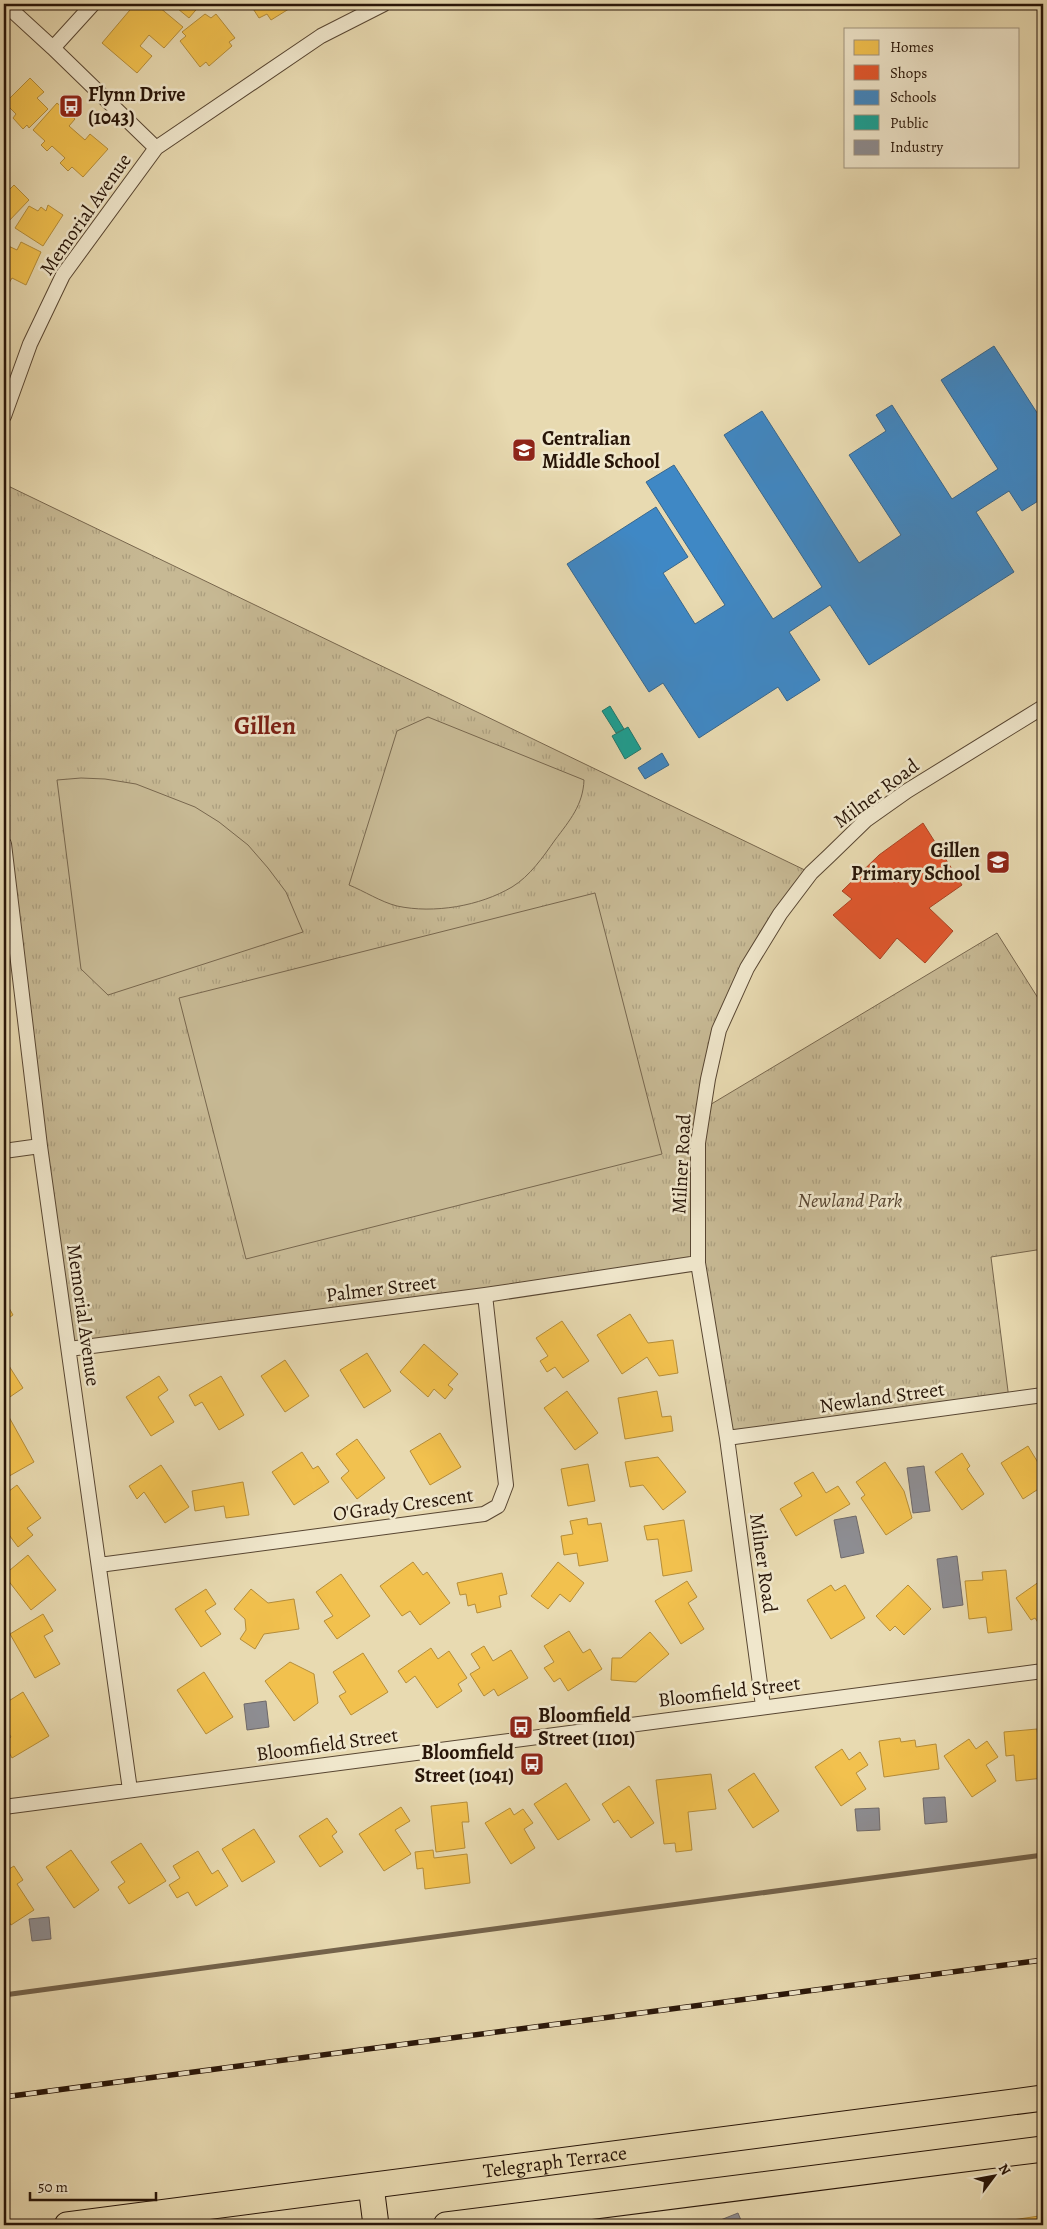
<svg xmlns="http://www.w3.org/2000/svg" width="1047" height="2229" font-family="Alegreya,serif">
  <style>
    .park { fill: url(#park-tufts); stroke: #78674e }
    .pitch { fill: #c7b994; stroke: #78674e }
    .homes { fill: #f2c14e; stroke: #b58d39 }
    .shops { fill: #e4572e; stroke: #ac4323 }
    .schools { fill: #3f88c5; stroke: #38668c }
    .public { fill: #17a398; stroke: #1c786d }
    .industry { fill: #8d8d92; stroke: #6f6969 }
    .lines { fill: none; stroke-linecap: round; stroke-linejoin: round }
    .stream { stroke: #74634b; stroke-width: 5 }
    .street-casing { stroke: #584632; stroke-width: 16 }
    .highway-casing { stroke: #281508; stroke-width: 27 }
    .street { stroke: #f0e7cc; stroke-width: 14 }
    .highway { stroke: #e8dab1; stroke-width: 25 }
    .rail-casing { stroke: #281508; stroke-width: 5.5 }
    .rail { stroke: #f0e7cc; stroke-width: 4; stroke-dasharray: 11; stroke-linecap: butt }
    .labels { text-anchor: middle; stroke-width: 5; stroke-linejoin: round; paint-order: stroke }
    .poi-label { font-size: 20px; font-weight: bold; fill: #281508; stroke: #f0e7cc; text-anchor: start }
    .street-label { font-size: 20px; fill: #281508; stroke: #f0e7cc }
    .park-label { font-size: 20px; font-style: italic; fill: #584632; stroke: #f0e7cc }
    .district-label { font-size: 25px; font-weight: bold; fill: #7a1f14; stroke: #f0e7cc }
  </style>
  <defs>
    <pattern id="park-tufts" width="24" height="20" patternUnits="userSpaceOnUse" patternTransform="scale(1.25)"><rect width="24" height="20" fill="#c7b994"/><path d="M3 7l-1-3M5 7V3M7 7l1-3M15 17l-1-3M17 17v-4M19 17l1-3" fill="none" stroke="#ab9e7e"/></pattern>
  </defs>
  <rect width="100%" height="100%" fill="#e8dab1"/>
  <filter id="stains"><feTurbulence type="fractalNoise" baseFrequency=".004" numOctaves="4"/><feColorMatrix values="0 0 0 0 .2 0 0 0 0 .09 0 0 0 0 .02 0 0 0 .5 -.17"/></filter>
  <radialGradient id="worn" r=".72"><stop offset=".6" stop-color="#630" stop-opacity="0"/><stop offset="1" stop-color="#630" stop-opacity=".3"/></radialGradient>
  <path class="park" d="M4 484 811 873 780 915 719 1030 703 1109 997 933 1043 1006V1249L991 1257 1009 1399 727 1438 698 1263 69 1349 4 844Z"/>
  <path class="pitch" d="M428 717 584 780C583 805 570 820 555 840 543 857 530 876 512 887 480 906 434 914 397 906 381 902 364 891 349 885L397 731Z
    M81 778 105 779 136 784 195 807 219 822 248 845 268 868 286 892 303 932 108 995 81 969 57 780Z
    M595 893 662 1154 246 1259 179 998Z"/>
  <path class="homes" d="M135 4H161L159 7 183 27 164 48 149 35 140 46 152 56 137 73 102 43Z
    M172 4H201L189 18Z
    M250 4H290L292 7 271 20 267 14 259 18Z
    M205 14 211 18 216 14 235 38 229 42 232 46 209 66 206 62 200 67 180 41 186 36 182 32Z
    M30 78 44 92 37 98 48 109 29 128 27 125 23 129 13 118 16 114 5 103Z
    M57 103 75 119 69 126 85 140 90 134 108 149 83 177 72 167 68 171 60 163 65 158 52 146 47 151 41 145 45 141 33 130Z
    M4 183 10 189 14 185 29 200 7 223 4 220Z
    M48 205 63 215 43 246 15 228 29 206 38 211 41 207 46 211Z
    M21 242 41 252 26 285 12 278 9 283 4 281V244L17 250Z
    M4 1299 13 1315 4 1321Z
    M630 1314 648 1343 673 1340 678 1373 659 1376 647 1357 622 1374 597 1335Z
    M562 1321 589 1361 563 1378 555 1367 547 1372 540 1361 548 1356 536 1338Z
    M424 1344 458 1374 448 1385 453 1389 445 1399 434 1389 428 1397 400 1372Z
    M367 1353 391 1391 364 1408 340 1370Z
    M4 1358 23 1388 4 1401Z
    M285 1360 309 1396 285 1412 261 1376Z
    M159 1376 168 1390 158 1397 174 1422 151 1436 126 1397Z
    M221 1376 244 1415 219 1430 202 1402 195 1406 189 1395Z
    M567 1391 598 1433 575 1450 544 1408Z
    M657 1391 662 1417 671 1416 673 1431 625 1439 618 1398Z
    M9 1417 34 1462 4 1479V1420Z
    M440 1433 461 1467 430 1485 410 1451Z
    M357 1439 385 1478 357 1499 341 1478 349 1471 336 1454Z
    M1028 1446 1043 1471V1486L1023 1499 1001 1463Z
    M302 1452 313 1469 318 1466 329 1482 294 1505 272 1472Z
    M962 1453 970 1466 967 1469 984 1494 962 1510 935 1472Z
    M658 1457 686 1492 663 1510 643 1485 630 1487 625 1462Z
    M885 1462 904 1491 912 1518 886 1535 861 1498 865 1495 856 1482Z
    M588 1464 595 1501 568 1506 561 1469Z
    M161 1465 189 1507 165 1523 144 1492 137 1499 129 1486Z
    M813 1472 826 1493 838 1486 850 1504 796 1536 780 1509 802 1496 794 1483Z
    M243 1482 249 1515 226 1518 224 1506 195 1511 192 1491Z
    M17 1485 41 1518 27 1528 33 1535 18 1547 4 1528V1495Z
    M587 1518 588 1525 601 1523 608 1561 579 1566 577 1553 564 1555 561 1536 573 1534 570 1521Z
    M684 1520 692 1571 663 1576 658 1539 647 1540 644 1526Z
    M28 1555 56 1590 31 1610 4 1575Z
    M413 1562 423 1575 427 1572 450 1603 420 1625 410 1611 402 1616 380 1586Z
    M558 1562 584 1583 570 1602 560 1594 548 1609 531 1596Z
    M1006 1570 1012 1630 988 1633 986 1617 969 1619 965 1581 983 1580 982 1572Z
    M502 1573 507 1594 499 1596 501 1607 477 1613 475 1604 468 1606 466 1594 460 1595 457 1583Z
    M341 1574 370 1616 337 1639 324 1621 333 1616 316 1592Z
    M1043 1579V1630L1035 1618 1031 1620 1016 1598Z
    M687 1581 697 1597 688 1603 704 1629 681 1644 655 1601Z
    M831 1585 835 1591 845 1585 865 1618 831 1639 807 1600Z
    M908 1585 931 1609 904 1635 895 1626 890 1631 876 1616Z
    M206 1589 216 1604 205 1611 221 1634 201 1647 175 1609Z
    M251 1589 268 1603 294 1599 299 1629 264 1634 255 1649 240 1639 246 1630 245 1619 234 1609Z
    M43 1614 53 1631 44 1636 60 1664 35 1678 10 1634Z
    M569 1631 583 1653 590 1649 602 1669 568 1691 560 1678 554 1682 544 1668 554 1662 544 1646Z
    M650 1632 669 1654 636 1682 611 1680 612 1658H621Z
    M484 1646 493 1661 511 1650 528 1678 498 1696 494 1689 484 1696 470 1674 480 1668 471 1654Z
    M431 1648 438 1659 449 1651 467 1678 458 1684 462 1691 437 1708 415 1676 406 1683 398 1671Z
    M363 1653 388 1692 351 1715 339 1696 346 1692 333 1672Z
    M290 1662 314 1674 318 1703 294 1721 265 1681Z
    M204 1672 233 1717 206 1734 177 1690Z
    M23 1692 49 1736 12 1758 4 1743 11 1737 4 1725V1704Z
    M1037 1729 1039 1749H1043V1778L1016 1781 1014 1755 1006 1756 1004 1732Z
    M900 1738 901 1742 915 1740 916 1747 936 1744 939 1769 884 1777 879 1741Z
    M969 1739 976 1749 987 1741 998 1757 986 1765 996 1781 972 1797 944 1756Z
    M842 1749 849 1760 860 1752 868 1765 856 1773 866 1789 841 1806 815 1767Z
    M754 1773 779 1811 753 1828 728 1790Z
    M711 1774 716 1809 688 1812 692 1850 676 1852 675 1843 664 1844 656 1780Z
    M566 1783 590 1820 558 1840 534 1804Z
    M629 1786 654 1823 631 1838 618 1820 614 1823 602 1804Z
    M467 1802 469 1822H462L465 1848 436 1852 431 1806Z
    M401 1807 410 1821 395 1830 411 1854 384 1871 359 1834Z
    M510 1808 514 1815 523 1809 533 1823 524 1829 535 1848 511 1864 485 1823Z
    M327 1818 337 1832 332 1836 343 1852 320 1867 299 1836Z
    M254 1829 275 1862 242 1882 222 1849Z
    M141 1843 166 1881 129 1904 118 1887 125 1882 111 1862Z
    M71 1850 99 1890 74 1908 46 1867Z
    M433 1850 434 1858 467 1854 470 1883 425 1889 423 1868 417 1869 415 1852Z
    M198 1851 212 1874 218 1870 228 1886 196 1906 188 1892 177 1898 169 1885 180 1878 173 1866Z
    M14 1866 23 1880 17 1884 34 1910 11 1925 4 1914V1872Z
    M1039 2216 1040 2225H999V2222Z"/>
  <path class="shops" d="M923 823 962 885 929 908 953 931 925 963 897 938 880 959 833 915 852 899 842 891 879 855Z"/>
  <path class="schools" d="M994 346 1043 422V498L1022 511 1009 491 976 512 1014 572 869 665 830 605 789 632 820 680 787 701 778 687 699 738 663 683 649 692 567 564 656 507 688 557 663 573 695 624 725 605 646 482 674 465 773 619 822 587 724 435 762 411 859 563 901 535 849 455 886 431 876 415 892 405 952 499 998 469 941 380Z
    M662 753 669 765 645 779 638 768Z"/>
  <path class="public" d="M610 706 624 729 616 733 602 711Z
    M628 727 641 749 625 759 612 736Z"/>
  <path class="industry" d="M924 1466 930 1511 913 1513 907 1468Z
    M856 1516 864 1553 841 1558 834 1520Z
    M957 1556 963 1605 943 1608 937 1559Z
    M266 1701 269 1727 247 1730 244 1704Z
    M945 1797 947 1822 925 1824 923 1798Z
    M879 1808 880 1830 857 1831 855 1809Z
    M49 1917 51 1939 32 1941 29 1919Z
    M738 2213 743 2225H708Z"/>
  <g class="lines">
    <path class="stream" d="M4 1995 1043 1855"/>
    <g class="street-casing">
      <path id="street" d="M5 4 53 48 156 148
        M53 48 93 4
        M4 416 30 344 63 275 156 148 321 36 384 4
        M4 844 40 1146 130 1790
        M4 1151 40 1146
        M69 1349 485 1295 698 1263
        M727 1438 1043 1395
        M99 1565 484 1514 498 1506 506 1485 485 1295
        M763 1706 727 1438 698 1263V1143L708 1079 719 1030 747 968 780 914 811 873 830 855 866 820 907 791 1043 707
        M4 1807 1043 1671"/>
    </g>
    <g class="highway-casing">
      <g id="highway">
        <path d="M371 2186 376 2225"/>
        <path id="s1" d="M67 2225 1043 2098"/>
        <path d="M446 2225 1043 2149"/>
      </g>
    </g>
    <use href="#street" class="street"/>
    <use href="#highway" class="highway"/>
    <g class="rail-casing">
      <path id="rail" d="M4 2097 1043 1960"/>
    </g>
    <use href="#rail" class="rail"/>
  </g>
  <defs>
    <g id="bus-square" transform="scale(1.25)"><rect x="-9" y="-9" width="18" height="18" rx="4" fill="#8f2418" stroke="#f0e7cc"/><path d="M-5-6H5V4H4V6H2V4H-2V6H-4V4H-5ZM-3.5-4V0h7V-4ZM-3.5 1.2v1.5H-2V1.2ZM2 1.2v1.5H3.5V1.2Z" fill="#fff"/></g>
    <g id="school-square" transform="scale(1.25)"><rect x="-9" y="-9" width="18" height="18" rx="4" fill="#8f2418" stroke="#f0e7cc"/><path d="M0-5L7-2L0 1L-7-2ZM-4 1L0 2.5L4 1V4Q0 6-4 4Z" fill="#fff"/></g>
  </defs>
  <g fill-rule="evenodd">
    <use href="#bus-square" x="71" y="106"/>
    <use href="#school-square" x="524" y="450"/>
    <use href="#school-square" x="998" y="862"/>
    <use href="#bus-square" x="521" y="1727"/>
    <use href="#bus-square" x="532" y="1764"/>
  </g>
  <g class="labels">
    <g class="poi-label">
      <text x="88" y="101">Flynn Drive<tspan x="88" dy="23">(1043)</tspan></text>
      <text x="542" y="445">Centralian<tspan x="542" dy="23">Middle School</tspan></text>
      <text x="980" y="857" text-anchor="end">Gillen<tspan x="980" dy="23">Primary School</tspan></text>
      <text x="538" y="1722">Bloomfield<tspan x="538" dy="23">Street (1101)</tspan></text>
      <text x="514" y="1759" text-anchor="end">Bloomfield<tspan x="514" dy="23">Street (1041)</tspan></text>
    </g>
    <g class="street-label">
      <text transform="translate(85 214) rotate(-55)" y="7">Memorial Avenue</text>
      <text transform="translate(876 793) rotate(-37)" y="7">Milner Road</text>
      <text transform="translate(681 1164) rotate(-87)" y="7">Milner Road</text>
      <text transform="translate(381 1288) rotate(-7)" y="7">Palmer Street</text>
      <text transform="translate(84 1315) rotate(82)" y="7">Memorial Avenue</text>
      <text transform="translate(882 1397) rotate(-8)" y="7">Newland Street</text>
      <text transform="translate(403 1504) rotate(-8)" y="7">O'Grady Crescent</text>
      <text transform="translate(764 1563) rotate(82)" y="7">Milner Road</text>
      <text transform="translate(729 1691) rotate(-7)" y="7">Bloomfield Street</text>
      <text transform="translate(327 1744) rotate(-8)" y="7">Bloomfield Street</text>
      <text dy="7" stroke="none"><textPath href="#s1" startOffset="492">Telegraph Terrace</textPath></text>
    </g>
    <g class="park-label">
      <text x="850" y="1207">Newland Park</text>
    </g>
    <g class="district-label">
      <text x="265" y="734">Gillen</text>
    </g>
  </g>
  <rect width="1047" height="2229" fill="none" stroke="#e8dab1" stroke-width="20"/>
  <rect x="5" y="5" width="1037" height="2219" fill="none" stroke="#281508" stroke-width="2.5"/>
  <rect x="10" y="10" width="1027" height="2209" fill="none" stroke="#281508"/>
  <rect x="844" y="28" width="175" height="140" fill="#f0e7cc" stroke="#a0937e"/>
  <rect x="854" y="40" width="25" height="15" fill="#f2c14e" stroke="#a0937e"/>
  <text x="890" y="52" font-size="15" fill="#281508">Homes</text>
  <rect x="854" y="65" width="25" height="15" fill="#e4572e" stroke="#a0937e"/>
  <text x="890" y="78" font-size="15" fill="#281508">Shops</text>
  <rect x="854" y="90" width="25" height="15" fill="#3f88c5" stroke="#a0937e"/>
  <text x="890" y="102" font-size="15" fill="#281508">Schools</text>
  <rect x="854" y="115" width="25" height="15" fill="#17a398" stroke="#a0937e"/>
  <text x="890" y="128" font-size="15" fill="#281508">Public</text>
  <rect x="854" y="140" width="25" height="15" fill="#8d8d92" stroke="#a0937e"/>
  <text x="890" y="152" font-size="15" fill="#281508">Industry</text>
  <g transform="translate(994 2176) rotate(58)" stroke="#f0e7cc" stroke-width="4" paint-order="stroke">
  <path d="M0-4L9 19L0 12L-9 19Z" fill="#281508"/>
  <text y="-8" font-size="14" font-weight="bold" text-anchor="middle" fill="#281508">N</text>
  </g>
  <path d="M30 2192v8h126v-8" fill="none" stroke="#281508" stroke-width="2.5"/>
  <text x="38" y="2192" font-size="15" fill="#281508" stroke="#f0e7cc" stroke-width="4" paint-order="stroke">50 m</text>
  <rect width="100%" height="100%" filter="url(#stains)"/>
  <rect width="100%" height="100%" fill="url(#worn)"/>
</svg>
